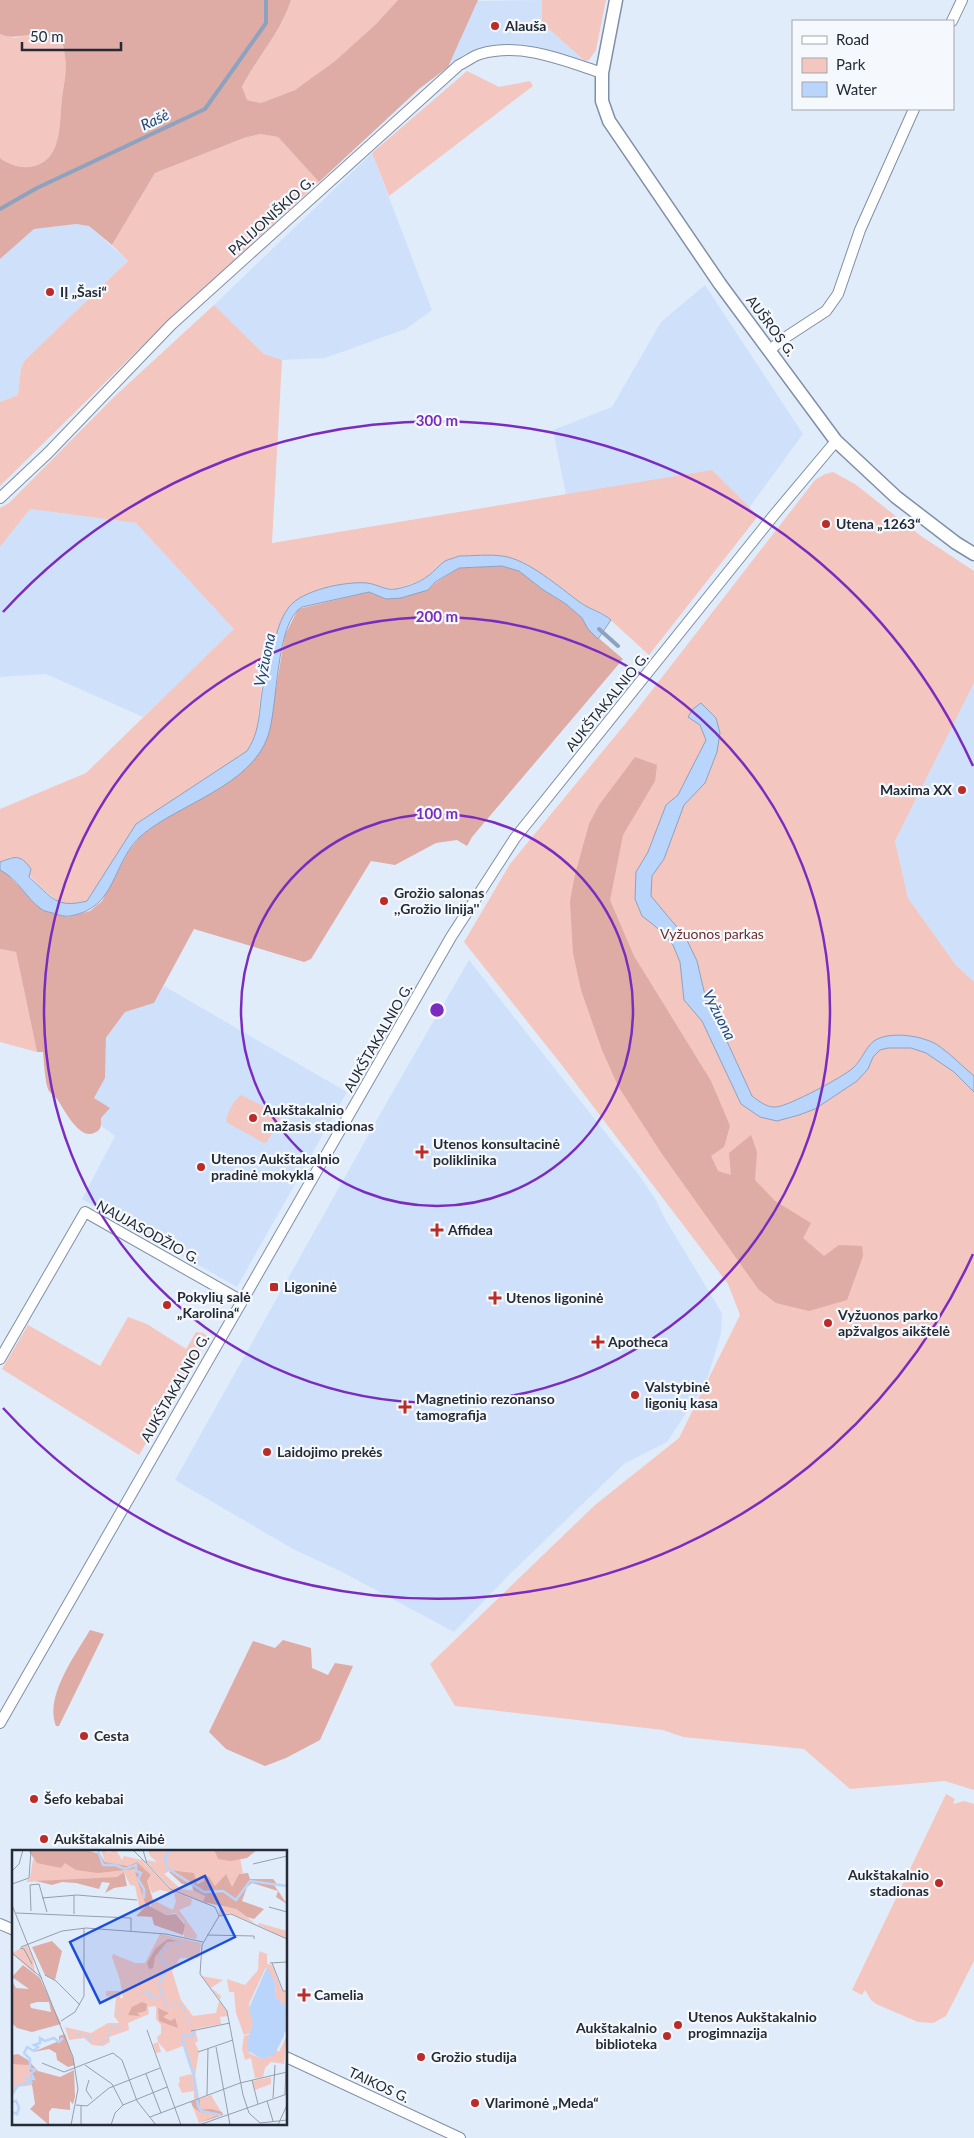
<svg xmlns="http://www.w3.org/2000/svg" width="974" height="2138" font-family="Lato,sans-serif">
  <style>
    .built { fill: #cfe1fa }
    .green { fill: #f3c6bf }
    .forest { fill: #deaba5 }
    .water { fill: #bad5fb; stroke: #8da2bf }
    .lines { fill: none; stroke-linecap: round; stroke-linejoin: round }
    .stream { stroke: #8da2bf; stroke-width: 4 }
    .minor-casing { stroke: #7f8fa6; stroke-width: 12 }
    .tertiary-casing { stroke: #7f8fa6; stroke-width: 15 }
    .minor { stroke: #fff; stroke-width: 10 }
    .tertiary { stroke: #fff; stroke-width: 12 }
    .ring { fill: none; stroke: #7b2cbf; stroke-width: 2.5 }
    .poi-dot { fill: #bb2c29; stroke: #f5f9fe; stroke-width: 2 }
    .labels { text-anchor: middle; stroke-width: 4.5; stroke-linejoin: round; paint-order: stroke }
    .poi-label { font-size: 14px; font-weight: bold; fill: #242b34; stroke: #f5f9fe; text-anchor: start }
    .street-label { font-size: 14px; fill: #242b34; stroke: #f5f9fe }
    .park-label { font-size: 14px; fill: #6e2f2a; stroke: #f5f9fe }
    .water-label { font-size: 15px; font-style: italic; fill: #224675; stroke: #f5f9fe }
    .inset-river { fill: none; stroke: #bad5fb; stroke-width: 2.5 }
    .inset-road { fill: none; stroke: #959fab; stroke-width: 1 }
    .view { fill: #1d4ed8; fill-opacity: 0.15; stroke: #1d4ed8; stroke-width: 2.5 }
    .inset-edge { fill: none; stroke: #242b34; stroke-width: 2.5 }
    .centre { fill: #7b2cbf; stroke: #f5f9fe; stroke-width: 2.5 }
    .ring-label { font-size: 15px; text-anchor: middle; font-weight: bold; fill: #7b2cbf; stroke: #f5f9fe; stroke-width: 4.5; stroke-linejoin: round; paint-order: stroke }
  </style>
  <rect width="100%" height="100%" fill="#e1ecfb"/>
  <path class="built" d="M542 0V23L585 61 538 47 520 44 485 49 468 55 448 67 477 1Z
    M372 153 432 310 406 329 325 358 282 360 264 354 214 305Z
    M76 224 89 226 128 261 25 360 21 368 18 395 0 402V259L34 229Z
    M705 285 803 434 749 508 712 470 566 495 553 430 612 407 661 322Z
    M30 509 136 523 235 629 143 717 46 674 0 677V547Z
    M974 683V982L955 964 908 898 895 841Z
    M469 960 639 1175 656 1200 664 1217 722 1313 721 1334 706 1383 667 1442 624 1464 508 1576 454 1632 342 1572 293 1549 175 1480 388 1100Z
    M164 986 347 1092 237 1287 82 1199 115 1136 101 1126V1118L109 1108 94 1098 105 1078 106 1039 125 1012 154 1003Z"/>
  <path class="green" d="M291 0H398L376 24 335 61 295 90 261 103 246 100 242 87C257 57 281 32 291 0Z
    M542 0H606L596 50 589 60 585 61 542 23Z
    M31 33 50 36 63 45C68 68 65 75 62 98 59 124 63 163 29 167 19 168 8 164 0 158V34L15 38Z
    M467 71 499 87 530 81 533 86 389 196 372 153Z
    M260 134 278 137 319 182 138 350 0 486V402L18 395 21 368 25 360 128 261 112 245 155 173 244 138Z
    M214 305 264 354 282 360 272 543 712 470 758 516 649 655 604 614 587 607 544 575 503 556H459L445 561 427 577 417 582 395 589 385 588 368 583 288 608 276 638 262 684 256 738 247 752 136 824 87 901 66 905 59 902 45 891 11 857 0 862V809L86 773 234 629 136 523 30 509 0 547V508L9 503 115 396Z
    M833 472 855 484 921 536 974 571V683L895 841 908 898 955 964 974 982V1790L945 1781 850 1789 804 1749 683 1737 663 1730 455 1706 430 1664 595 1505 679 1438 740 1315 728 1284 561 1064 464 942 510 864 635 712 815 480 825 474Z
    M0 949 16 952 37 1052 0 1042Z
    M241 1095 279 1114 280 1119 267 1142 264 1143 226 1122C227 1113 234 1100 241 1095Z
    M128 1317 147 1324 186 1349 196 1332 203 1333 208 1337 139 1455 2 1369 28 1325 100 1366Z
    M946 1794 955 1799 953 1804 964 1801 974 1804V1961L946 2016 933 2023 918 2022 876 2004 871 2000 865 1990 862 1995 852 1990Z"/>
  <path class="forest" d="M0 0H291C281 32 257 57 242 87L247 100 261 103 295 90 335 61 376 24 398 0H478L448 67 419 89 319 182 278 137 260 134 244 138 155 173 112 245 89 226 76 224 34 229 0 259V158C8 164 19 168 29 167 63 163 59 124 62 98 65 76 68 68 63 45 59 42 55 38 50 36 32 29 17 42 0 34Z
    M502 566 519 571 542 589 566 604 582 618 588 629 623 659 472 837 467 846 457 840 436 843 395 865 371 861 311 959 304 962 194 929 154 1003 125 1012 106 1038 105 1078 94 1098 110 1108 101 1118C101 1125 102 1130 94 1133 79 1140 64 1109 57 1099 55 1096 51 1094 49 1091 45 1084 44 1061 43 1052H37L16 952 0 949V870L6 873 42 910 68 917 90 911 102 901 128 852 140 837 268 736 285 635 298 609 369 592 386 599 428 590 435 583 459 568Z
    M635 757 657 765 655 781 623 835 610 900 634 956 711 1081 730 1126 724 1147 711 1156 718 1171 731 1175 729 1153 751 1135 757 1152 755 1180 775 1201 811 1223 803 1238 824 1256 839 1245 862 1246 863 1256 847 1300 809 1311 776 1303 759 1290 662 1154 618 1086 602 1050 581 990 573 953 570 901 575 875 589 824 599 805Z
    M90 1630 104 1634 59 1726H56C44 1697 76 1654 90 1630Z
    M283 1640 311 1648 312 1668 328 1675 335 1663 353 1666 320 1740 286 1758 265 1766 226 1749 209 1732 253 1641 275 1648Z"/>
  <path class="water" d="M459 556C473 556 488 554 502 556 528 559 560 588 581 603 591 610 602 612 611 620L598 639 588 629 582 618 566 604 542 589 519 571 502 566 459 568 435 582 428 590 401 598 386 599 369 592 302 607C275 622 278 708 268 736 251 786 179 804 142 835 111 862 118 908 70 916 65 917 60 915 56 914 51 912 45 912 41 909 26 898 18 879 0 870V862C14 857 20 853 31 869L29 877C52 897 55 909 87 901L136 824 247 751C264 726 257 699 267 672 274 651 275 625 289 607 302 590 346 581 367 583 377 584 386 591 396 589 406 587 419 583 428 576 434 572 439 565 445 561 449 559 455 558 459 556Z
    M701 703 716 718 720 733 717 752 705 783 684 805 664 859 652 876 651 896 686 938 697 961 704 991 752 1096C759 1101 767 1108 776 1107 789 1106 843 1077 853 1068 862 1060 865 1048 874 1041 890 1030 925 1036 939 1046 952 1055 963 1067 974 1076V1092L954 1072 926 1053 911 1048H888L880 1050 873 1057 868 1069 857 1081 815 1109 799 1115 777 1121 760 1117 741 1104 702 1021 684 1000 680 962 673 945 655 926 642 916 635 899 636 872 648 852 666 805 678 795 706 740 700 725 688 717 693 709Z"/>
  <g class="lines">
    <path class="stream" d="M0 209 37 188 205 109 266 23V0
      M599 629 618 646"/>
    <g class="minor-casing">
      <path id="minor" d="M952 21 962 0
        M770 350 783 339 826 311 838 294 860 230 914 109
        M0 498 48 453 171 325 459 65C466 62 473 56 480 54 522 42 563 60 602 73
        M0 1359 85 1212 242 1301
        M0 1723 451 937 515 838 774 515 836 441
        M0 1924 14 1930
        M286 2057 460 2138"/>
    </g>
    <g class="tertiary-casing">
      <path id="tertiary" d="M616 0 602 73V101L609 121 720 284 836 441 896 497 956 543 974 554"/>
    </g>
    <use href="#minor" class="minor"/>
    <use href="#tertiary" class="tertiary"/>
  </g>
  <g class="ring">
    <circle cx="437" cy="1010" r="196"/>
    <circle cx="437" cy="1010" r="393"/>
    <path d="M973 1254A589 589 0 0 1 3 1408M3 612A589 589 0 0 1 973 766"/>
  </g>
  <g class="poi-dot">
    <circle cx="495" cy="26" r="5"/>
    <circle cx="50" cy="292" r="5"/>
    <circle cx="826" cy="524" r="5"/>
    <circle cx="962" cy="790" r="5"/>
    <circle cx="384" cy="901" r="5"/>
    <circle cx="253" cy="1118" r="5"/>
    <path d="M419.5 1144.5h5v5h5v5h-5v5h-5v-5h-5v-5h5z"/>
    <circle cx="201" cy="1167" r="5"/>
    <path d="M434.5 1222.5h5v5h5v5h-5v5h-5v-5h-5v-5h5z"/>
    <rect x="269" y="1282" width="10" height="10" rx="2.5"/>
    <path d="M492.5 1290.5h5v5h5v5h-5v5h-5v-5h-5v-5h5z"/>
    <circle cx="167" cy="1305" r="5"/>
    <circle cx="828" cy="1323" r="5"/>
    <path d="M595.5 1334.5h5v5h5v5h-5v5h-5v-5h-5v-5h5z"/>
    <circle cx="635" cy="1395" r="5"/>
    <path d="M402.5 1399.5h5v5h5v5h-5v5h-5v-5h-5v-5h5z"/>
    <circle cx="267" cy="1452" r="5"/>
    <circle cx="84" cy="1736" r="5"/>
    <circle cx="34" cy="1799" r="5"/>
    <circle cx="44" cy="1839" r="5"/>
    <circle cx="939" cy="1883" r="5"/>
    <path d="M301.5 1987.5h5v5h5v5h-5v5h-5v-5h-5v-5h5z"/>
    <circle cx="678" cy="2025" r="5"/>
    <circle cx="667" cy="2036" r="5"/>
    <circle cx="421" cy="2057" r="5"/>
    <circle cx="475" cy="2103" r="5"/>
  </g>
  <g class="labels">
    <g class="poi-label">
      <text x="505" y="31">Alauša</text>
      <text x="60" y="297">IĮ „Šasi“</text>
      <text x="836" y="529">Utena „1263“</text>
      <text x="952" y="795" text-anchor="end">Maxima XX</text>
      <text x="394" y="898">Grožio salonas<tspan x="394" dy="16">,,Grožio linija''</tspan></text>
      <text x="263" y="1115">Aukštakalnio<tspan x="263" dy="16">mažasis stadionas</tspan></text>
      <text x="433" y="1149">Utenos konsultacinė<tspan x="433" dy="16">poliklinika</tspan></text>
      <text x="211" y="1164">Utenos Aukštakalnio<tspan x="211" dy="16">pradinė mokykla</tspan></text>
      <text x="448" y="1235">Affidea</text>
      <text x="284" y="1292">Ligoninė</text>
      <text x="177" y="1302">Pokylių salė<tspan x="177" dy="16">„Karolina“</tspan></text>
      <text x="506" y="1303">Utenos ligoninė</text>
      <text x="838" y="1320">Vyžuonos parko<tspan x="838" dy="16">apžvalgos aikštelė</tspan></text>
      <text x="608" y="1347">Apotheca</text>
      <text x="645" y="1392">Valstybinė<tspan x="645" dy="16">ligonių kasa</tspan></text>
      <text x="416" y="1404">Magnetinio rezonanso<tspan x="416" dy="16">tamografija</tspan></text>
      <text x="277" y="1457">Laidojimo prekės</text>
      <text x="94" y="1741">Cesta</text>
      <text x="44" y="1804">Šefo kebabai</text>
      <text x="54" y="1844">Aukštakalnis Aibė</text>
      <text x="929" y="1880" text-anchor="end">Aukštakalnio<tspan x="929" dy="16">stadionas</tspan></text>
      <text x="314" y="2000">Camelia</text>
      <text x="688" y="2022">Utenos Aukštakalnio<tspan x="688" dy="16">progimnazija</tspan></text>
      <text x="657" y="2033" text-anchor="end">Aukštakalnio<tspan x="657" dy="16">biblioteka</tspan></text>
      <text x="431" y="2062">Grožio studija</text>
      <text x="485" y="2108">Vlarimonė „Meda“</text>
    </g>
    <g class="street-label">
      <text transform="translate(271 216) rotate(-42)" y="5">PALIJONIŠKIO G.</text>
      <text transform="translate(771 326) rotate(53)" y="5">AUŠROS G.</text>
      <text transform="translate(607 702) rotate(-51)" y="5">AUKŠTAKALNIO G.</text>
      <text transform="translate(378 1038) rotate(-60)" y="5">AUKŠTAKALNIO G.</text>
      <text transform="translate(148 1232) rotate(29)" y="5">NAUJASODŽIO G.</text>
      <text transform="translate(175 1388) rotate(-60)" y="5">AUKŠTAKALNIO G.</text>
      <text transform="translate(379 2085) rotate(25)" y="5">TAIKOS G.</text>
    </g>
    <g class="park-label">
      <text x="712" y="939">Vyžuonos parkas</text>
    </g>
    <g class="water-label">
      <text transform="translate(155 120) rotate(-25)" y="5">Rašė</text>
      <text transform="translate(265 660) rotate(-78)" y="5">Vyžuona</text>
      <text transform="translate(719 1015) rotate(63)" y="5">Vyžuona</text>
    </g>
  </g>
  <g transform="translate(12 1850)">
    <rect width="275" height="275" fill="#e1ecfb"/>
    <path d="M89 0H96L95 3 104 0 110 10 112 6 130 10 158 40 180 49 179 55 167 60 185 85 184 89 172 87V72L164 63 153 65 138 58 141 50 161 60 164 51 162 43 148 40 140 43 135 31 139 26 125 12 116 16 93 12ZM136 0H202L206 9 228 8 231 23 227 24 220 37 213 25 204 36 191 27 192 31 184 33 177 22 159 20 152 24 169 39 187 41 193 46 191 52 160 40 136 14 134 10 145 12 138 6ZM21 9 49 18 52 13 121 19 130 36 134 56 128 61 123 36 118 35 112 22 105 27 14 32 18 28ZM208 56 224 59 244 74 218 63 207 65ZM247 73 275 81V89L246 75ZM148 84 189 93 187 108H168L160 121 169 150 181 166 204 163 207 151 215 162 216 166 208 167 209 174 183 179 186 191 183 193 187 201 183 226 187 247 182 249V241L170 243 166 234 168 232 167 227 179 224 181 227 171 196 155 202 146 192 149 202 144 203 141 194 146 192 145 187 149 184V175L144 169V156L136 157 137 164 116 173 117 180 97 187 98 192 91 196 80 195 72 188 57 190 53 177 79 183 96 173H107L102 166 104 148 94 146V141H109L108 148H111L108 130 100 107 101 104 123 113H133ZM15 95 21 108 23 124 0 103ZM247 101 255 104V114L260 115 270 141 275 142V178L273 183 271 179 274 156 264 148 263 133 254 117 237 154 241 174 238 183 232 185 224 163 222 142H217L215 129 233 135 246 120ZM190 126 211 130 199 138 209 146 208 150ZM238 184 237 203 250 209 262 204 264 199 267 202 275 185 272 214 259 212 253 218 251 227 243 228 239 208 233 210 230 199 232 186ZM0 214H17L21 235 6 237 0 247V261ZM259 227V234L243 240 241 231ZM199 245 211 265 187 273 179 252Z" fill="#f3c6bf"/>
    <path d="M16 0H74L88 4 93 12 116 16 125 12 139 25 135 31 141 50 137 56 154 65 164 64 173 75 171 85 142 75 140 67 124 66 134 56 122 19 86 23 64 20 53 13 49 18 25 13ZM202 0H245L235 8 218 11 206 9ZM159 20 182 23 185 34 192 31 191 25 197 27 203 36 214 24 220 37 227 24 236 23 238 29H261L266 35H275H262L275 54 264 47 266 41 240 33 235 37 230 51 252 59 242 69 235 67 224 59 191 52 193 46 181 40 180 35 170 34 157 22ZM112 22 115 36 102 38 93 43 98 33 90 32 87 39 64 33 50 32 40 35 24 31 105 27ZM156 89 165 91 155 92 143 107 141 118 137 119 135 113 144 98ZM40 91 50 101 43 130 33 125 20 97ZM11 115 28 128 49 174 20 182 5 178 0 173V131L4 138 17 139 0 127ZM25 152H37L39 162 19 158 18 154ZM130 152 135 154 134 161 125 163 128 166 116 165 120 157ZM146 158 157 163 151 167 159 171 163 168 166 178 147 171ZM53 184 63 215 56 217 45 210 44 203 37 199 21 202 47 191V186ZM2 192 1 205 6 204 16 210 26 221 48 227 62 220 63 247 61 254 58 251V260L40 258 37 262V275L18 259 23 254 17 215 0 214ZM188 249 187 260 199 259 210 262 211 265 187 273 206 265 188 262 181 257 179 252Z" fill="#deaba5" fill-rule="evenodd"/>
    <path d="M170 92 168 94H157L147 107 155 113 156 117 154 125 147 135 152 145 154 157 163 152 169 155 174 161 171 167 176 169 178 171 182 180 176 170 171 168 173 162 168 156 163 153 155 158 153 156 150 144 148 143V146L144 149 142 150 138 148V143H132L106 160 111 166 112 177 108 179 99 177 96 189 89 194H87L83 189 78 192 71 183 68 185 58 186 70 183 79 188 78 191 83 189 88 194 95 188 98 177 100 176 111 178V166L105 161 132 142H139L141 149 148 145 146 133 155 117 146 106 156 93ZM255 117 263 133 264 148 274 156 275 162 272 186 262 205 250 209 236 201 235 191 241 174 237 158Z" fill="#bad5fb"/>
    <path class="inset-river" d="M86 0 91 15H103L113 19 124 15V21L129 23 126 29 132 39V48M159 0 153 7 155 18 192 42 211 41 224 50 238 31 275 36M182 182 181 187 174 184 170 189 182 226 186 256 189 261 209 265M0 244 6 235 19 232 15 228 22 229 19 223 23 220 18 218V209L12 203 15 197 22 201 26 197 22 195 28 193V188L33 191 42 188 47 192 51 188M0 252 4 251 7 257 5 264 0 262"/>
    <path class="inset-road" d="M121 0 134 13M131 0 135 14 158 39 203 57 207 66M241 14 275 6M0 21 7 14 11 0M0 34 17 28 19 0M62 45V64M30 48 65 45 125 50M0 55 61 207 66 239 59 275M257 57 275 62M19 61 18 35 27 34 35 62M4 63 119 68V81M207 66 190 95 188 124 215 161 231 245 237 263 248 273M207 66 219 64 275 89M195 85 242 86V89M9 97 50 81 74 78 154 84 191 92M8 98 12 99 20 114M0 103 30 128M258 113 275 112M260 113 271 141H275M33 125 44 131 68 155M49 171 63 162 72 146V78M135 180 169 275M179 181 218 173M204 197 218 275M186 202 221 190M30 213 52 222 101 203 110 210 125 251 144 275M73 215 100 234 111 255M134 224 149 263M77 230 74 240 80 249M240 230 246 254M273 244 275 190M195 245 196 199M261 248 263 215M255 251 261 271M64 255 75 256 97 238 148 218M138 267 228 233 275 222M248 273 275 270M69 275V256M99 275 103 263 111 255 155 237M187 275 275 244M266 275 275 255"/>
    <path class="view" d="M193 26 223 87 88 153 58 92Z"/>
    <rect width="275" height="275" class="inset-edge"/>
  </g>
  <circle cx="437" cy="1010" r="8" class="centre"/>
  <g class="ring-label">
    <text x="437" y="426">300 m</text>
    <text x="437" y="622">200 m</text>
    <text x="437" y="819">100 m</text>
  </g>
  <rect x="792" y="20" width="162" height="90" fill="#f5f9fe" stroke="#a1a7ad"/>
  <rect x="802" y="36" width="25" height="8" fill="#ffffff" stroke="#a1a7ad"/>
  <text x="836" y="45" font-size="15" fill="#242b34">Road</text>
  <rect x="802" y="58" width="25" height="15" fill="#f3c6bf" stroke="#a1a7ad"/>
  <text x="836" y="70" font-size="15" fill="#242b34">Park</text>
  <rect x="802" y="82" width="25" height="15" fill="#bad5fb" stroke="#a1a7ad"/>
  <text x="836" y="95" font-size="15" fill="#242b34">Water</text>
  <path d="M22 42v8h99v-8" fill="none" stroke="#242b34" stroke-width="2.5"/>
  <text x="30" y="42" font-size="15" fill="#242b34" stroke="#f5f9fe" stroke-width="4" paint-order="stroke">50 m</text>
</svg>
